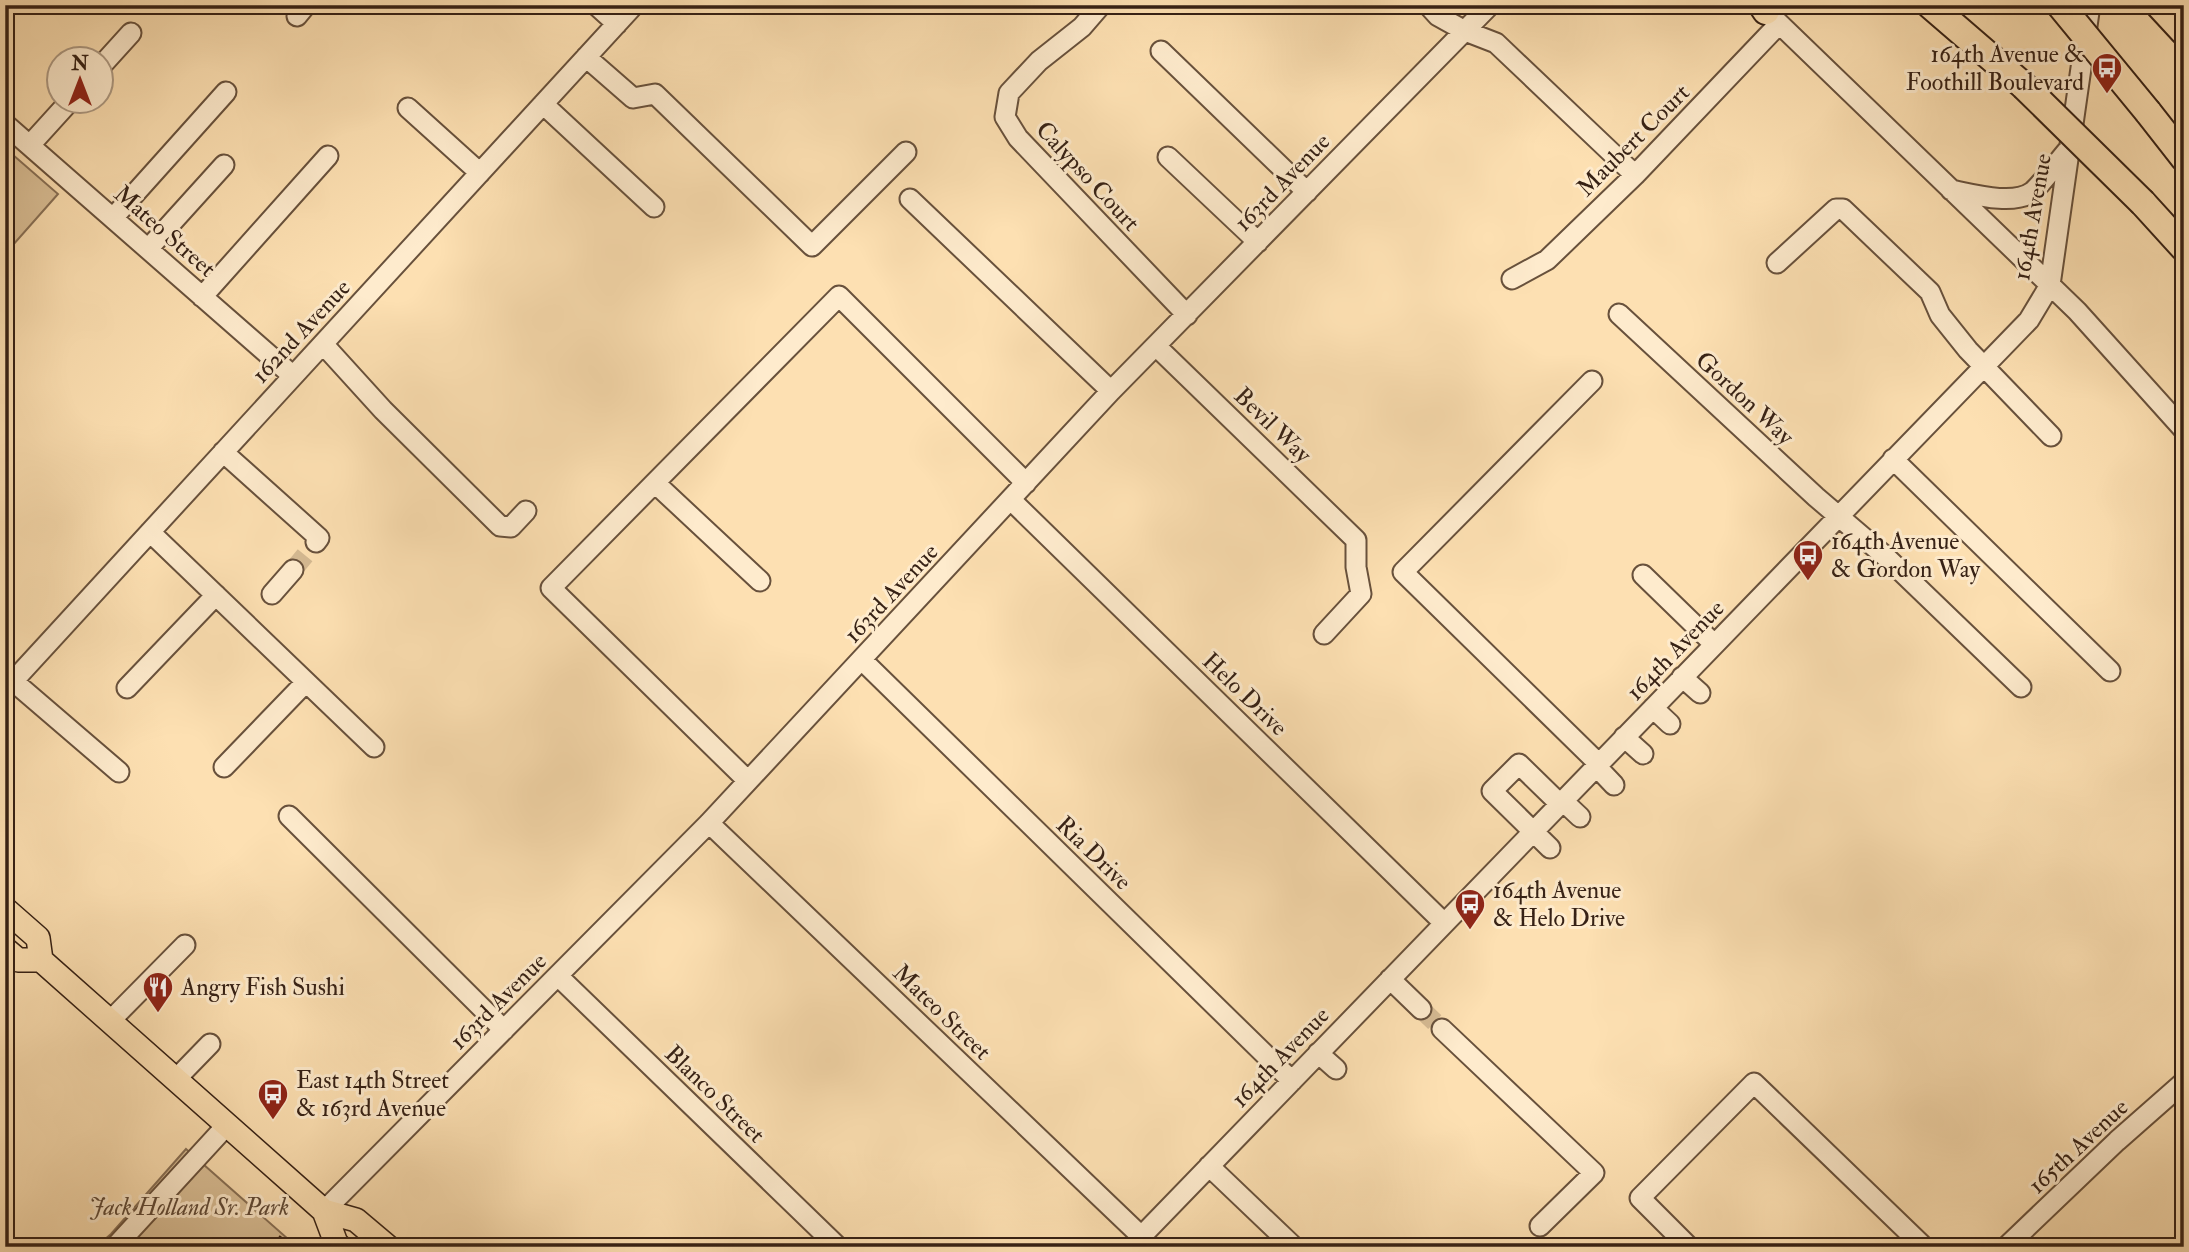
<svg xmlns="http://www.w3.org/2000/svg" width="2189" height="1252" font-family="'IM FELL Double Pica',serif">
  <style>
    .green { fill: #dbc097; stroke: #887056; stroke-width: 2 }
    .lines { fill: none; stroke-linecap: round; stroke-linejoin: round }
    .minor-tunnel { stroke: #d5ba93; stroke-width: 19; stroke-dasharray: 19 10; stroke-linecap: butt }
    .minor-casing { stroke: #68513c; stroke-width: 23 }
    .major-casing { stroke: #362115; stroke-width: 26 }
    .highway-casing { stroke: #362115; stroke-width: 30 }
    .path { stroke: #362115; stroke-width: 3.5; stroke-dasharray: 5 3.5; stroke-linecap: butt }
    .minor { stroke: #feebcd; stroke-width: 19 }
    .major { stroke: #fde0b2; stroke-width: 23 }
    .highway { stroke: #fde0b2; stroke-width: 26 }
    .highway-bridge-casing { stroke: #362115; stroke-width: 30; stroke-linecap: butt }
    .highway-bridge { stroke: #fde0b2; stroke-width: 26 }
    .labels { text-anchor: middle; stroke-width: 6; stroke-linejoin: round; paint-order: stroke }
    .poi-label { font-size: 24px; fill: #362115; stroke: #feebcd; text-anchor: start }
    .street-label { font-size: 24px; fill: #362115; stroke: #feebcd }
    .park-label { font-size: 24px; font-style: italic; fill: #5f4936; stroke: #feebcd }
  </style>
  <rect width="100%" height="100%" fill="#fde0b2"/>
  <filter id="stains"><feTurbulence type="fractalNoise" baseFrequency=".00286" numOctaves="4"/><feColorMatrix values="0 0 0 0 .2 0 0 0 0 .09 0 0 0 0 .02 0 0 0 .5 -.17"/></filter>
  <radialGradient id="worn" r=".72"><stop offset=".6" stop-color="#630" stop-opacity="0"/><stop offset="1" stop-color="#630" stop-opacity=".3"/></radialGradient>
  <path class="green" d="M5 148 58 194 5 254Z
    M186 1149 297 1247H96L111 1234Z"/>
  <g class="lines">
    <path class="minor-tunnel" d="M293 570 316 542
      M1421 1009 1442 1029"/>
    <g class="minor-casing">
      <path id="minor" d="M596 5 617 24
        M1101 5 1082 27 1039 61 1009 93 1005 117 1018 138 1187 315
        M1428 5 1438 16 1465 31 1496 43 1635 175
        M1760 5 2077 311 2184 430
        M297 16 306 5
        M1161 51 1307 192
        M586 57 633 98 655 94 812 246 906 152
        M102 65 131 33
        M543 104 654 207
        M408 108 480 173
        M5 124 293 376
        M30 145 69 102
        M1168 157 1258 242
        M1951 190C1972 194 2013 206 2032 192 2041 185 2059 160 2068 150
        M910 199 1111 391
        M113 218 226 92
        M148 249 224 165
        M1777 263 1836 209H1843L1930 292 1940 315 1968 350 2051 436
        M1512 279 1547 260 1635 175 1779 24
        M202 297 328 156
        M1619 314 1816 497 1885 556 2021 687
        M323 344 383 410 500 526 511 527 526 511
        M1156 346 1356 540V567L1361 594 1324 634
        M1592 381 1403 572 1599 764
        M223 452 319 538 316 542
        M1893 459 2110 671
        M655 483 760 581
        M1011 500 1444 923
        M150 532 374 747
        M1643 575 1714 644
        M272 594 293 570
        M862 660 1292 1081
        M1682 677 1700 693
        M13 681 119 772
        M127 688 216 595
        M5 690 634 5
        M1653 708 1670 724
        M1624 737 1643 754
        M1596 766 1614 785
        M224 767 306 682
        M748 781 551 588 839 296 1026 483
        M1563 801 1580 817
        M289 816 504 1030
        M709 823 1141 1236
        M1550 848 1492 791 1519 764 1560 804
        M558 976 838 1247
        M1390 979 1421 1009
        M110 1021 185 945
        M1442 1029 1594 1173 1540 1226
        M1318 1053 1336 1069
        M176 1079 210 1044
        M1209 1166 1294 1247
        M324 1211 709 823 1111 391 1490 5
        M115 1247 227 1125
        M1131 1247 2029 320 2050 285 2090 5
        M1689 1247 1640 1198 1754 1083 1924 1247
        M2006 1247 2117 1141 2184 1082"/>
    </g>
    <g class="major-casing">
      <path id="major" d="M5 909 38 938 41 960 306 1195 324 1211 356 1220 388 1247
        M5 949 18 960H41
        M324 1211 336 1243 340 1247"/>
    </g>
    <g class="highway-casing">
      <path id="highway" d="M1762 5 1766 11
        M1930 5 2024 86
        M2159 5 2184 32
        M2148 112 2184 158
        M2143 203 2184 248"/>
    </g>
    <path class="path" d="M273 1247 282 1235"/>
    <use href="#minor" class="minor"/>
    <use href="#major" class="major"/>
    <use href="#highway" class="highway"/>
    <g class="highway-bridge-casing">
      <path id="highway-bridge" d="M2060 5 2148 112
        M2024 86 2143 203"/>
    </g>
    <use href="#highway-bridge" class="highway-bridge"/>
  </g>
  <defs>
    <g id="bus-pin" transform="scale(1.575)"><path d="M0 17L-7.5 6A9.5 9.5 0 1 1 7.5 6Z" fill="#8f2418" stroke="#feebcd"/><path d="M-5-6H5V4H4V6H2V4H-2V6H-4V4H-5ZM-3.5-4V0h7V-4ZM-3.5 1.2v1.5H-2V1.2ZM2 1.2v1.5H3.5V1.2Z" fill="#fff"/></g>
    <g id="restaurant-pin" transform="scale(1.575)"><path d="M0 17L-7.5 6A9.5 9.5 0 1 1 7.5 6Z" fill="#8f2418" stroke="#feebcd"/><path d="M-5-6h1v4h1v-4h1v4h1v-4h1v5L-1.5 .5V6h-2V.5L-5-1ZM5-6V6H3V1.5H1.5Q1.5-4 5-6Z" fill="#fff"/></g>
  </defs>
  <g fill-rule="evenodd">
    <use href="#bus-pin" x="2107" y="68"/>
    <use href="#bus-pin" x="1808" y="555"/>
    <use href="#bus-pin" x="1470" y="904"/>
    <use href="#restaurant-pin" x="158" y="987"/>
    <use href="#bus-pin" x="273" y="1094"/>
  </g>
  <g class="labels">
    <g class="poi-label">
      <text x="2084" y="62" text-anchor="end">164th Avenue &amp;<tspan x="2084" dy="28">Foothill Boulevard</tspan></text>
      <text x="1831" y="549">164th Avenue<tspan x="1831" dy="28">&amp; Gordon Way</tspan></text>
      <text x="1493" y="898">164th Avenue<tspan x="1493" dy="28">&amp; Helo Drive</tspan></text>
      <text x="181" y="995">Angry Fish Sushi</text>
      <text x="296" y="1088">East 14th Street<tspan x="296" dy="28">&amp; 163rd Avenue</tspan></text>
    </g>
    <g class="street-label">
      <text transform="translate(1633 140) rotate(-45)" y="8">Maubert Court</text>
      <text transform="translate(1088 176) rotate(47)" y="8">Calypso Court</text>
      <text transform="translate(1282 182) rotate(-46)" y="8">163rd Avenue</text>
      <text transform="translate(2032 217) rotate(-80)" y="8">164th Avenue</text>
      <text transform="translate(165 231) rotate(41)" y="8">Mateo Street</text>
      <text transform="translate(301 331) rotate(-47)" y="8">162nd Avenue</text>
      <text transform="translate(1745 398) rotate(43)" y="8">Gordon Way</text>
      <text transform="translate(1273 425) rotate(44)" y="8">Bevil Way</text>
      <text transform="translate(891 593) rotate(-47)" y="8">163rd Avenue</text>
      <text transform="translate(1675 650) rotate(-46)" y="8">164th Avenue</text>
      <text transform="translate(1245 694) rotate(44)" y="8">Helo Drive</text>
      <text transform="translate(1094 853) rotate(44)" y="8">Ria Drive</text>
      <text transform="translate(498 1001) rotate(-45)" y="8">163rd Avenue</text>
      <text transform="translate(942 1012) rotate(44)" y="8">Mateo Street</text>
      <text transform="translate(1280 1057) rotate(-46)" y="8">164th Avenue</text>
      <text transform="translate(715 1094) rotate(44)" y="8">Blanco Street</text>
      <text transform="translate(2078 1146) rotate(-43)" y="8">165th Avenue</text>
    </g>
    <g class="park-label">
      <text x="189" y="1215">Jack Holland Sr. Park</text>
    </g>
  </g>
  <rect width="2189" height="1252" fill="none" stroke="#fde0b2" stroke-width="28"/>
  <rect x="7" y="7" width="2175" height="1238" fill="none" stroke="#362115" stroke-width="3.5"/>
  <rect x="14" y="14" width="2161" height="1224" fill="none" stroke="#362115" stroke-width="2"/>
  <g transform="translate(80 80)"><circle r="33" fill="#feebcd" stroke="#ae9a83" stroke-width="2"/>
  <path d="M0-5L12 26L0 18L-12 26Z" fill="#8f2418"/>
  <text y="-10" font-size="19" font-weight="bold" text-anchor="middle" fill="#362115">N</text>
  </g>
  <rect width="100%" height="100%" filter="url(#stains)"/>
  <rect width="100%" height="100%" fill="url(#worn)"/>
</svg>
